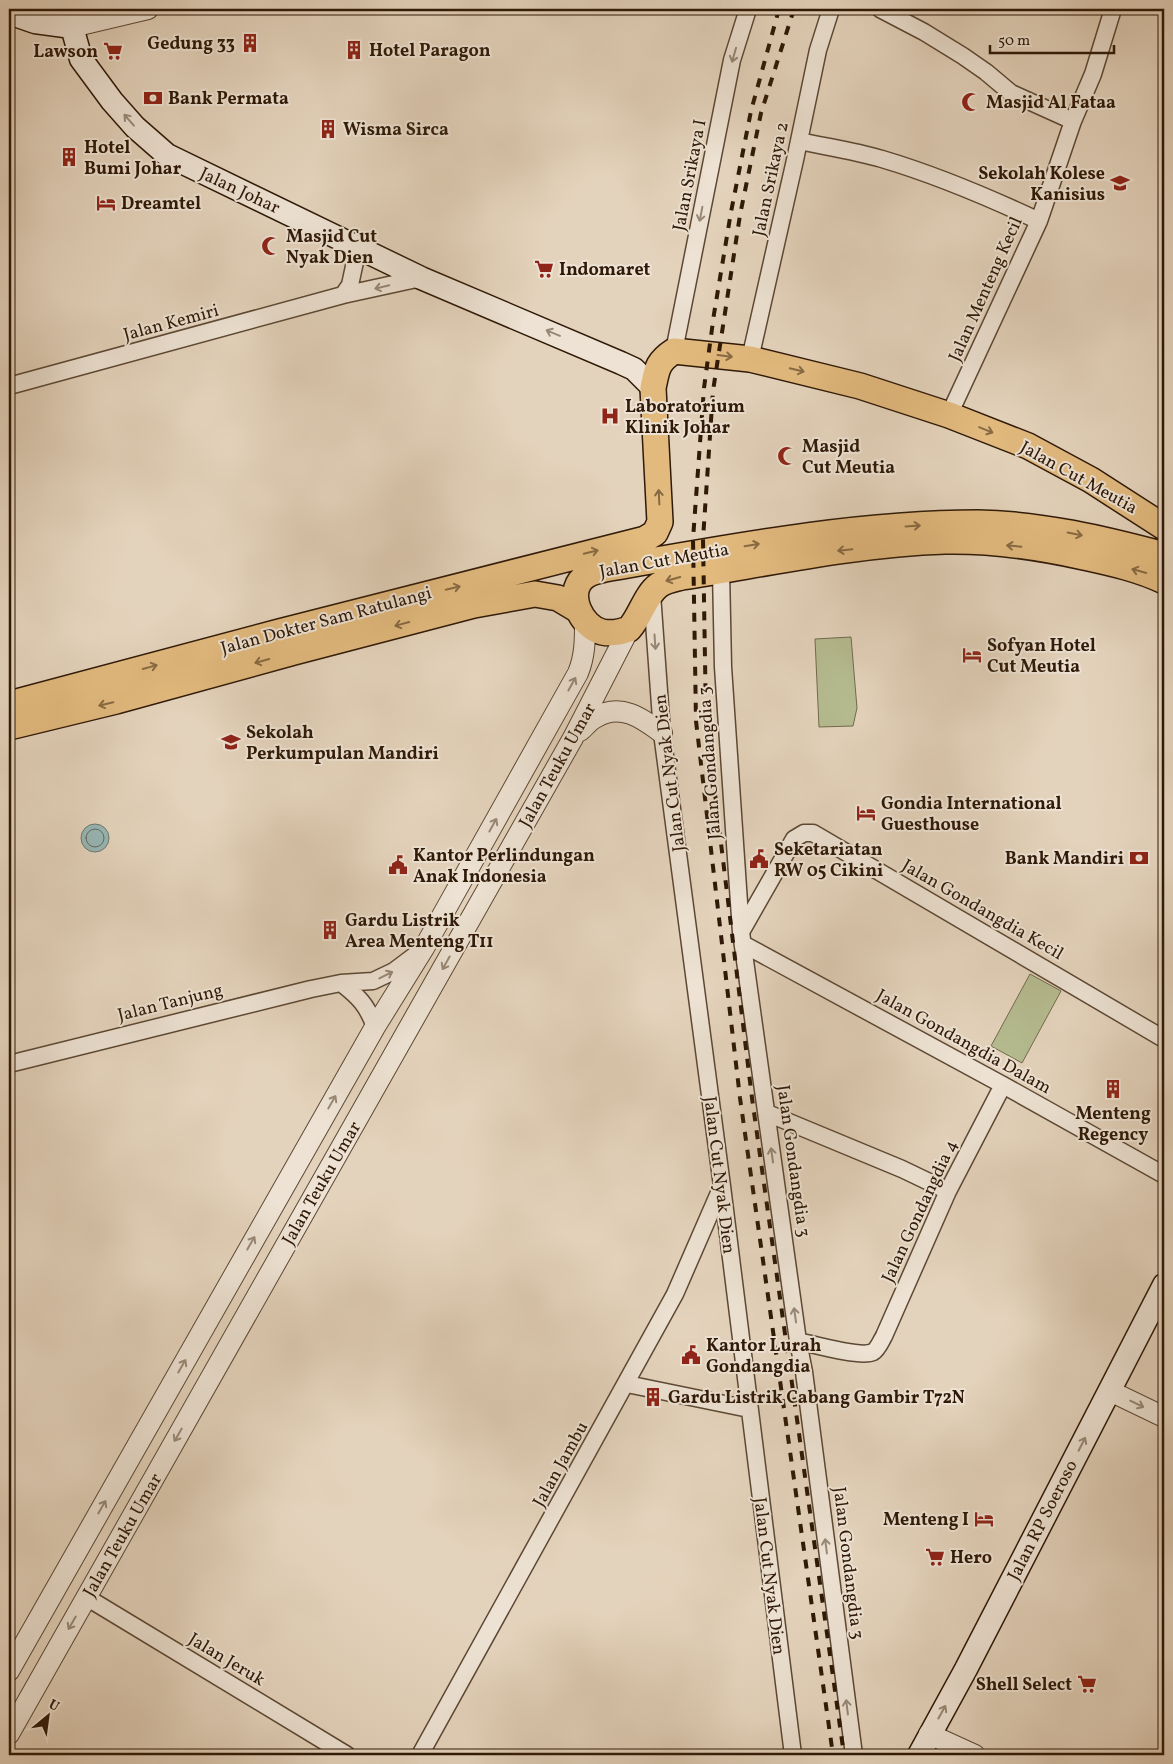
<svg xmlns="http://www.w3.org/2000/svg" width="1173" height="1764" font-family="Vollkorn,serif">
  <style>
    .green { fill: #b5bc90; stroke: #726a4c }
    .water { fill: #97b7b7; stroke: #6d7871 }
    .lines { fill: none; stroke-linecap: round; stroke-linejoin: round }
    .shore { stroke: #63685f; stroke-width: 1 }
    .minor-casing { stroke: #5c4834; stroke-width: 19 }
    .tertiary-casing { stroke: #5c4834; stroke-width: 22 }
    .secondary-casing { stroke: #2f1907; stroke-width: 25 }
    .primary-casing { stroke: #2f1907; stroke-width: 28 }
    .minor { stroke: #ede2d3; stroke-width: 16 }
    .tertiary { stroke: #ede2d3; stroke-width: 20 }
    .secondary { stroke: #ede2d3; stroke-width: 22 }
    .primary { stroke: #e2ba7e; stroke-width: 25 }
    .rail { stroke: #2f1907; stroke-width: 4; stroke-dasharray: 9 9; stroke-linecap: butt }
    .oneway { stroke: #988877 }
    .oneway2 { stroke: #886a42 }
    .labels { text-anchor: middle; stroke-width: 4; stroke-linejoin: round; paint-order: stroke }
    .poi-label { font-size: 18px; font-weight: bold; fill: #2f1907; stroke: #ede2d3; text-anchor: start }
    .street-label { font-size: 18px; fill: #2f1907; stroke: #ede2d3 }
  </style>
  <rect width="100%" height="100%" fill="#e4d3bc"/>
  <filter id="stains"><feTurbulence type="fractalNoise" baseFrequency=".004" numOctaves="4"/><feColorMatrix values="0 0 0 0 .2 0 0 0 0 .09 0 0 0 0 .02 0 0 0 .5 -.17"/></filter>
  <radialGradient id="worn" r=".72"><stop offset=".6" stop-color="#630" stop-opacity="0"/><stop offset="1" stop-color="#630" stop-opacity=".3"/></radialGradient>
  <path class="green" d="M851 637 857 708 853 726 819 727 815 639Z
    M1030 974 1061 991 1022 1063 991 1046Z"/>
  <path class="water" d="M81 838a14 14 0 1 1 28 0a14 14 0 1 1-28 0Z"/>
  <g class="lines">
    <path class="shore" d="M86 838a9 9 0 1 1 18 0a9 9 0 1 1-18 0Z"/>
    <g class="minor-casing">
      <path id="minor" d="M880 9 924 32 963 56 986 72 1011 93 1073 121
        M72 27 78 9
        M799 141C827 147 855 151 882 159 936 175 988 197 1039 221
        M343 295 350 285 356 257 346 241
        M674 351 732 60 748 9
        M750 359 795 160 818 50 831 9
        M9 386 343 295 421 278
        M949 415 1039 221 1073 121 1093 74 1113 9
        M721 571 723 667 741 932 798 1341 804 1372 854 1755
        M652 594 662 733 722 1186 793 1755
        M741 932 794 839 804 833H813L1164 1039
        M743 944 1003 1085 1164 1175
        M341 983C359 997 367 1005 375 1027
        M9 1064 311 989 341 983 373 981 394 971 418 953
        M767 1113 902 1169 948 1191
        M798 1341C812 1344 861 1358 873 1352 878 1349 881 1341 884 1336L948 1191 1003 1085
        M627 1384 749 1409
        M86 1597 347 1755
        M420 1755 675 1294 722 1186"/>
    </g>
    <g class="tertiary-casing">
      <path id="tertiary" d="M72 27 148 9
        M580 731C585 727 589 721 595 718 620 702 642 718 662 733
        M1110 1391 1164 1417
        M9 1671 375 1027 424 948 578 673C585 656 585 640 585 623
        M9 1734 573 738 629 629
        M929 1734 975 1755"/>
    </g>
    <g class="secondary-casing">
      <path id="secondary" d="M9 13 35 22 72 27 81 59 112 101 135 127 167 155 421 278 621 363 634 369 653 388
        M919 1755 966 1669 1164 1285"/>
    </g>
    <g class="primary-casing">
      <path id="primary" d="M1164 555C1104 539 1041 524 978 523 855 523 726 548 605 569 598 571 589 572 583 578 566 594 581 627 602 632 611 634 621 632 629 629 641 616 645 595 659 585 666 580 674 579 682 577 770 563 856 544 945 541 992 540 1039 547 1084 557 1111 563 1139 569 1164 581
        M9 704 279 632 645 539 655 533 660 522 653 388C657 369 657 362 674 351L750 359 860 386 949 415 1028 446 1091 480 1164 527
        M9 727 116 701 294 652 474 605 535 594 558 598 578 610"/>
    </g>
    <use href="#minor" class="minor"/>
    <use href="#tertiary" class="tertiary"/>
    <use href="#secondary" class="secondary"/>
    <use href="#primary" class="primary"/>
    <path class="rail" d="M779 9 751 111 731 212 714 314 704 388 693 539 696 721 740 1098 833 1755
      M794 9 761 113 740 215 713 391 703 539 706 720 752 1098 844 1755"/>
  </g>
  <defs><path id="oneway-shaft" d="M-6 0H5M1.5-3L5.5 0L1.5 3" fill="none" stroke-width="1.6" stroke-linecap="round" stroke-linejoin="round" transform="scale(1.25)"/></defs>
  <g class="oneway">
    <use href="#oneway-shaft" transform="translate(734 55) rotate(106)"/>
    <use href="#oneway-shaft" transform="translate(129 120) rotate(-131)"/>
    <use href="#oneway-shaft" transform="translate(701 214) rotate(101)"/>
    <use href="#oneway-shaft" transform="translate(382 287) rotate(167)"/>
    <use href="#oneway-shaft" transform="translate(553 333) rotate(-157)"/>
    <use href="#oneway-shaft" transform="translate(655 642) rotate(86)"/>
    <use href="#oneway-shaft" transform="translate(572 684) rotate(-61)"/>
    <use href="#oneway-shaft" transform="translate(493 825) rotate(-61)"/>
    <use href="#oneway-shaft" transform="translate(446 963) rotate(119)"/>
    <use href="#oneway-shaft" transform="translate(386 975) rotate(-26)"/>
    <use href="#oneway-shaft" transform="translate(332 1102) rotate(-60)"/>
    <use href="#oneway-shaft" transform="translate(772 1155) rotate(-98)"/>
    <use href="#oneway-shaft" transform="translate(251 1243) rotate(-60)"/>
    <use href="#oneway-shaft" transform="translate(795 1315) rotate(-98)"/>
    <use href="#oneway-shaft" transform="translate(182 1366) rotate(-60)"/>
    <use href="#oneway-shaft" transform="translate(1137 1404) rotate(26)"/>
    <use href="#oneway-shaft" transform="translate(178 1435) rotate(120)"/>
    <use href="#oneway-shaft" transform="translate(1082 1444) rotate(-63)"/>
    <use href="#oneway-shaft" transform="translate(102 1507) rotate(-60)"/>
    <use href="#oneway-shaft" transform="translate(826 1546) rotate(-97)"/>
    <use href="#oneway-shaft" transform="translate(72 1623) rotate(120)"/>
    <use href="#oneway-shaft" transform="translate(847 1707) rotate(-97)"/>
    <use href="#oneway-shaft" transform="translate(942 1712) rotate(-61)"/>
  </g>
  <g class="oneway2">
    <use href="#oneway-shaft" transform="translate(725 356) rotate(7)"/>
    <use href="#oneway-shaft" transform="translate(797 370) rotate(14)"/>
    <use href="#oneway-shaft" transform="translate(986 430) rotate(22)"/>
    <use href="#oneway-shaft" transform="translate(659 497) rotate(-93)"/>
    <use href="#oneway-shaft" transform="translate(913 526) rotate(-4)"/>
    <use href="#oneway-shaft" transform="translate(1075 534) rotate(11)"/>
    <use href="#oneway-shaft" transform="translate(752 545) rotate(-9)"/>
    <use href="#oneway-shaft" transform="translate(1014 546) rotate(-175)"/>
    <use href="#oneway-shaft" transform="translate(845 550) rotate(174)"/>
    <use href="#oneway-shaft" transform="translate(591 552) rotate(-14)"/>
    <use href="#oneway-shaft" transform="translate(1139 571) rotate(-164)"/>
    <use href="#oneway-shaft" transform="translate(673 579) rotate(164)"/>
    <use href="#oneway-shaft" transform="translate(453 588) rotate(-14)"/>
    <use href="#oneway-shaft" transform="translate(402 624) rotate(165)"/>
    <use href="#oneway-shaft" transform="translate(262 661) rotate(164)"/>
    <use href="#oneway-shaft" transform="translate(150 667) rotate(-15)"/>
    <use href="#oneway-shaft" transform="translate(106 704) rotate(167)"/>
  </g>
  <defs>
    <g id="building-bare" transform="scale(1.5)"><path d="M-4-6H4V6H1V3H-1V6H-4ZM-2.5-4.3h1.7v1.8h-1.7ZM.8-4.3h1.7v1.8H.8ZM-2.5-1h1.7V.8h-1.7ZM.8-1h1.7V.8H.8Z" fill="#8f2418" stroke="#ede2d3" stroke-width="2.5" paint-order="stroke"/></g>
    <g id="supermarket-bare" transform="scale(1.5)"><path d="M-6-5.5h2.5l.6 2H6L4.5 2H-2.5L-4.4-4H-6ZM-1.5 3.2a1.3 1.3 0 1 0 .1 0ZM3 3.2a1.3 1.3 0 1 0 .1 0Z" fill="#8f2418" stroke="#ede2d3" stroke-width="2.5" paint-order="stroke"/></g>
    <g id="bank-bare" transform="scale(1.5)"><path d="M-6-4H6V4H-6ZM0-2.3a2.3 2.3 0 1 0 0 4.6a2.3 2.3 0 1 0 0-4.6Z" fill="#8f2418" stroke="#ede2d3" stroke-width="2.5" paint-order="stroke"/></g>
    <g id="mosque-bare" transform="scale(1.5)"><path d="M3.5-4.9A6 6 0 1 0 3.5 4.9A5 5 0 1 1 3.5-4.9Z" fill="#8f2418" stroke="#ede2d3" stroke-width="2.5" paint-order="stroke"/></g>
    <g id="school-bare" transform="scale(1.5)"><path d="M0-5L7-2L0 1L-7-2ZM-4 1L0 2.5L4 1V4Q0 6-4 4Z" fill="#8f2418" stroke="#ede2d3" stroke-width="2.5" paint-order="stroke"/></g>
    <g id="hotel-bare" transform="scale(1.5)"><path d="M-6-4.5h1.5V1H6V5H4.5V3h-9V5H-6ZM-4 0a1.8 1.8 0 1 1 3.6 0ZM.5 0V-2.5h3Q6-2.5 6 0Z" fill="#8f2418" stroke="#ede2d3" stroke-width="2.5" paint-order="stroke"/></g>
    <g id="hospital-bare" transform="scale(1.5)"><path d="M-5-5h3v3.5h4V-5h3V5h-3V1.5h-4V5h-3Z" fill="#8f2418" stroke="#ede2d3" stroke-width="2.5" paint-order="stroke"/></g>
    <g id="civic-bare" transform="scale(1.5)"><path d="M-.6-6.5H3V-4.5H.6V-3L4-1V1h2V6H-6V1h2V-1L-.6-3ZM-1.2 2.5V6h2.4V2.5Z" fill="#8f2418" stroke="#ede2d3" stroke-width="2.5" paint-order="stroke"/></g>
  </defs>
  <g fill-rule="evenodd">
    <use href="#building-bare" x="250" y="43"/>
    <use href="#building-bare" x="354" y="50"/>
    <use href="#supermarket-bare" x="113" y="51"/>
    <use href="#bank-bare" x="153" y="98"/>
    <use href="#mosque-bare" x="971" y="102"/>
    <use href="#building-bare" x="328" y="129"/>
    <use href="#building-bare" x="69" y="157"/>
    <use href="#school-bare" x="1120" y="183"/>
    <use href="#hotel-bare" x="106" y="203"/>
    <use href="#mosque-bare" x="271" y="246"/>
    <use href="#supermarket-bare" x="544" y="269"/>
    <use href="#hospital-bare" x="610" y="416"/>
    <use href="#mosque-bare" x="787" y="456"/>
    <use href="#hotel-bare" x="972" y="655"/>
    <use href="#school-bare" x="231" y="742"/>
    <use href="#hotel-bare" x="866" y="813"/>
    <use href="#bank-bare" x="1139" y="858"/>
    <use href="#civic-bare" x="759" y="859"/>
    <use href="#civic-bare" x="398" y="865"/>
    <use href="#building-bare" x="330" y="930"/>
    <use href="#building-bare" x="1113" y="1089"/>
    <use href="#civic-bare" x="691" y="1355"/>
    <use href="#building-bare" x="653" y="1397"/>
    <use href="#hotel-bare" x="984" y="1519"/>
    <use href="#supermarket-bare" x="935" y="1557"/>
    <use href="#supermarket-bare" x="1087" y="1684"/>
  </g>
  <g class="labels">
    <g class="poi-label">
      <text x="235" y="49" text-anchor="end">Gedung 33</text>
      <text x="369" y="56">Hotel Paragon</text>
      <text x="98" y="57" text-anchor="end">Lawson</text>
      <text x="168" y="104">Bank Permata</text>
      <text x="986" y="108">Masjid Al Fataa</text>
      <text x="343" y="135">Wisma Sirca</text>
      <text x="84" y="153">Hotel<tspan x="84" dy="21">Bumi Johar</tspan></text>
      <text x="1105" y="179" text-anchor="end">Sekolah Kolese<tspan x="1105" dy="21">Kanisius</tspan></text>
      <text x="121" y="209">Dreamtel</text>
      <text x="286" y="242">Masjid Cut<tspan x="286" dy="21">Nyak Dien</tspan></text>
      <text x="559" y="275">Indomaret</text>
      <text x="625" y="412">Laboratorium<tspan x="625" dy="21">Klinik Johar</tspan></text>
      <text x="802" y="452">Masjid<tspan x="802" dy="21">Cut Meutia</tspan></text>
      <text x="987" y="651">Sofyan Hotel<tspan x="987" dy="21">Cut Meutia</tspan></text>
      <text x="246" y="738">Sekolah<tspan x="246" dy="21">Perkumpulan Mandiri</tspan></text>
      <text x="881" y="809">Gondia International<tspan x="881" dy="21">Guesthouse</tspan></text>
      <text x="774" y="855">Seketariatan<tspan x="774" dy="21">RW 05 Cikini</tspan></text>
      <text x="413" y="861">Kantor Perlindungan<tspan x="413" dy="21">Anak Indonesia</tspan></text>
      <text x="1124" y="864" text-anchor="end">Bank Mandiri</text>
      <text x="345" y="926">Gardu Listrik<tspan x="345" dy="21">Area Menteng T11</tspan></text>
      <text x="1113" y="1119" text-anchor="middle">Menteng<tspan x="1113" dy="21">Regency</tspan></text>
      <text x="706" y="1351">Kantor Lurah<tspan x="706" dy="21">Gondangdia</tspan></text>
      <text x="668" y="1403">Gardu Listrik Cabang Gambir T72N</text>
      <text x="969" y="1525" text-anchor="end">Menteng I</text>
      <text x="950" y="1563">Hero</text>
      <text x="1072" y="1690" text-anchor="end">Shell Select</text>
    </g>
    <g class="street-label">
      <text transform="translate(689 175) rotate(-79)" y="6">Jalan Srikaya I</text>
      <text transform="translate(770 179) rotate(-78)" y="6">Jalan Srikaya 2</text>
      <text transform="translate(240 190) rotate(25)" y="6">Jalan Johar</text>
      <text transform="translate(985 289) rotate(-66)" y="6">Jalan Menteng Kecil</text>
      <text transform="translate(171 322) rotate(-15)" y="6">Jalan Kemiri</text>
      <text transform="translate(1079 477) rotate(29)" y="6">Jalan Cut Meutia</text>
      <text transform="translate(664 560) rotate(-10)" y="6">Jalan Cut Meutia</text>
      <text transform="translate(326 620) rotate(-15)" y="6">Jalan Dokter Sam Ratulangi</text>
      <text transform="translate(709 763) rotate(-94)" y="6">Jalan Gondangdia 3</text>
      <text transform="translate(557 765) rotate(-61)" y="6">Jalan Teuku Umar</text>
      <text transform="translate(669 773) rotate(-97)" y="6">Jalan Cut Nyak Dien</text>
      <text transform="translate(983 909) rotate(30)" y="6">Jalan Gondangdia Kecil</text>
      <text transform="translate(170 1002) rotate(-14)" y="6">Jalan Tanjung</text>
      <text transform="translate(964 1041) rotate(29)" y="6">Jalan Gondangdia Dalam</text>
      <text transform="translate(794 1161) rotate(82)" y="6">Jalan Gondangdia 3</text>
      <text transform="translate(720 1175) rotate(83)" y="6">Jalan Cut Nyak Dien</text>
      <text transform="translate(321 1183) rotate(-60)" y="6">Jalan Teuku Umar</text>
      <text transform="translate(919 1211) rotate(-65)" y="6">Jalan Gondangdia 4</text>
      <text transform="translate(560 1464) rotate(-61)" y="6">Jalan Jambu</text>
      <text transform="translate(1042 1520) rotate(-63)" y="6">Jalan RP Soeroso</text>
      <text transform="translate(122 1535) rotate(-60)" y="6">Jalan Teuku Umar</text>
      <text transform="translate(849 1563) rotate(83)" y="6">Jalan Gondangdia 3</text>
      <text transform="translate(770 1576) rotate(83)" y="6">Jalan Cut Nyak Dien</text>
      <text transform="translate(227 1659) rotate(31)" y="6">Jalan Jeruk</text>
    </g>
  </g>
  <rect width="1173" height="1764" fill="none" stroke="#e4d3bc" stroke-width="30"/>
  <rect x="10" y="10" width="1153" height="1744" fill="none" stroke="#2f1907" stroke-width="2.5"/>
  <rect x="15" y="15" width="1143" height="1734" fill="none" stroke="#2f1907"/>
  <g transform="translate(48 1716) rotate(29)" stroke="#ede2d3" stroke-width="4" paint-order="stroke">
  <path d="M0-4L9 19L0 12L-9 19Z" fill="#2f1907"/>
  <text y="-8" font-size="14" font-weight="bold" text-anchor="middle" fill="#2f1907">U</text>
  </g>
  <path d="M990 45v8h124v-8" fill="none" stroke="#2f1907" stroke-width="2.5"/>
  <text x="998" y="45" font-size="15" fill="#2f1907" stroke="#ede2d3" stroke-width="4" paint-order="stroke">50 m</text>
  <rect width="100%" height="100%" filter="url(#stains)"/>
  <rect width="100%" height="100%" fill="url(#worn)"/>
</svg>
